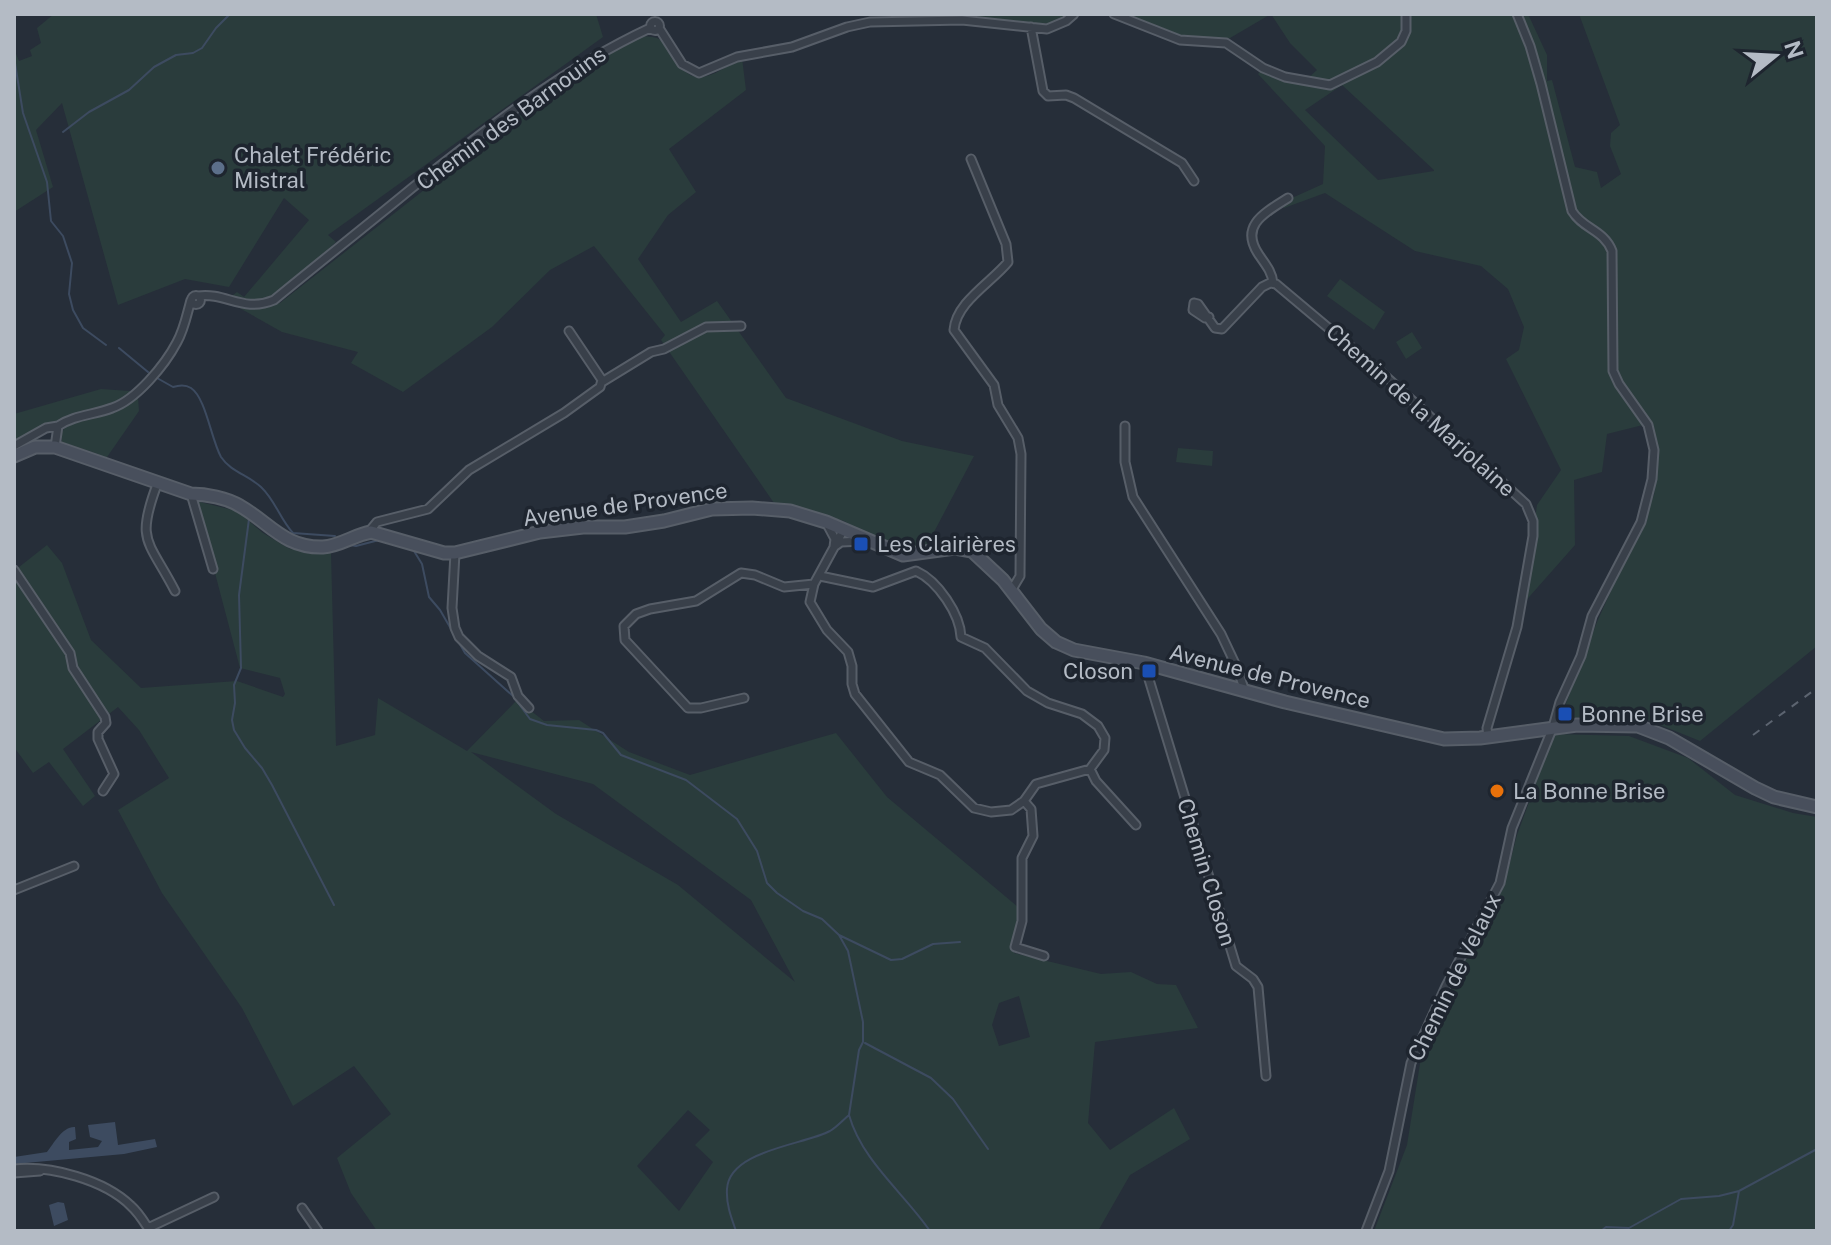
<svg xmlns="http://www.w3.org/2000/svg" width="1831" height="1245" font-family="'Public Sans',sans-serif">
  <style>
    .green { fill: #2a3c3c; fill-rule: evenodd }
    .water { fill: #3d4b60 }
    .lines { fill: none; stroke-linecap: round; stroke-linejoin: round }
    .stream { stroke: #3d4b60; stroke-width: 2 }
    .street-casing { stroke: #575e68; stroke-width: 11 }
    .secondary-casing { stroke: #575e68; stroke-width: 15 }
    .street { stroke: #39404a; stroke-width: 7 }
    .secondary { stroke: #484f5c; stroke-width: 11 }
    .rail { stroke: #5c6470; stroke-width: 2; stroke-dasharray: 8 8; stroke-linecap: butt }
    .service-dot { fill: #5c6f8a; stroke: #1e252f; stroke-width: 3 }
    .transit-dot { fill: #1a4fb4; stroke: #1e252f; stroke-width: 3 }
    .food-dot { fill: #e8710a; stroke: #1e252f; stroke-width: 3 }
    .labels { text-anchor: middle; stroke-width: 7; stroke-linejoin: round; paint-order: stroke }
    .street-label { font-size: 22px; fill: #b4bbc5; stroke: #1e252f }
    .poi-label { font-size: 22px; fill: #b4bbc5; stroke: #1e252f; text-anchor: start }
  </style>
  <rect width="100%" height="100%" fill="#262e39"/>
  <path class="green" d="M54 14H596L603 37 328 235 336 242C318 258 284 296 261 300 250 302 240 300 229 298L237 292 244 297 309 220 284 198 229 287 185 279 118 305 62 103 36 130 53 187 14 212V49L19 61 32 56 30 50 41 43 37 28Z
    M892 14H1070L1050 23 1033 24 993 19 893 16Z
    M1123 14H1528L1547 55V81L1552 80 1575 167 1597 172 1601 188 1621 174 1610 146 1611 133 1620 125 1579 14H1817V646L1700 741 1643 718 1619 714 1560 719 1597 622 1654 495 1658 457 1651 423 1607 434 1602 472 1574 480 1575 545 1523 604 1537 505 1561 470 1506 359 1519 350 1524 327 1508 289 1481 266 1415 251 1325 193 1284 208 1283 202 1323 184 1325 146 1258 74 1267 65 1307 79 1317 70 1290 43 1271 14 1230 38H1182ZM1342 85 1434 170V171L1378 180 1305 110Z
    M640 36C647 37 654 36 659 39 679 49 677 83 707 76 719 73 731 63 742 58L746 90 669 149 696 192 668 215 638 259 681 322 717 301 786 398 902 441 974 456 924 551 879 542 844 521 774 503 661 340 665 335 594 246 550 270 492 327 403 392 351 363 358 352 282 332 236 306 259 309 280 303 503 128 591 64Z
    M1340 279 1385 312 1374 330 1327 296Z
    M1412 332 1422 348 1406 359 1396 342Z
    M101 389 130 391 131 394 108 406 60 421 14 442V414Z
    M138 397 139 411 105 460 98 454 62 442V432L69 423 113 413Z
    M1178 448 1213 451 1212 466 1176 462Z
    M196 501 237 511 263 533 290 549 331 553 336 746 375 735 378 698 467 751 517 700 544 721 579 720 629 752 690 775 836 733 887 797 1025 913 1023 933 1014 953 1101 974 1131 972 1157 984 1176 985 1198 1028 1095 1042 1088 1123 1110 1150 1174 1108 1190 1139 1130 1175 1098 1231H377L351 1193 337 1158 391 1114 354 1066 293 1106 242 1008 162 893 118 810 169 778 139 730 118 707 63 749 95 796 83 806 49 762 33 773 14 747V571L47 545 62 563 91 640 141 688 237 681 283 697 285 694 280 678 240 668ZM471 752 593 784 751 900 795 982 678 885 556 814ZM1019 996 1030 1037 999 1046 992 1025 999 1003ZM688 1110 710 1130 695 1145 713 1162 679 1211 637 1166Z
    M1554 734 1629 736 1688 758 1735 795 1793 813 1817 817V1231H1374L1407 1145 1423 1045 1504 885 1517 835Z"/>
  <path class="water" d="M115 1122 118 1145 155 1139 157 1147 124 1154 14 1164V1157L47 1152C54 1143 63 1126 75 1127L76 1139 69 1142V1150L98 1147 102 1141 90 1137 88 1125Z
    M58 1202 64 1203 68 1220 54 1226 49 1205Z"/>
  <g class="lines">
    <path class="stream" d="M14 57 23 113 47 182 51 221 63 236 72 263 69 294 73 310 83 328 106 345
      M63 132 89 112 129 90 154 67 176 55 193 53 202 48 216 28 230 14
      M119 348 148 372
      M157 378 173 387C179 385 185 384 191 388 206 398 211 439 221 457 231 472 248 475 261 487 275 500 280 519 293 533L335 536
      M249 519 239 595 241 668 234 685 235 703 232 720 234 730 245 748 262 768 272 785 334 905
      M350 545 356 546 379 540
      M414 551 422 564 429 597 440 610 465 653 513 696 530 719 547 725 596 730 603 733 621 755 686 780 737 819 757 851 767 883 777 893 803 911 822 919 839 935 848 951 863 1022V1042L859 1050 849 1115C843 1120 837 1127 830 1131 804 1145 729 1150 727 1189 726 1204 731 1217 736 1231
      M839 935 891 960 902 959 933 944 960 942
      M865 1043 931 1078 953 1099 988 1149
      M849 1115C862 1161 904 1193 930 1231
      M1601 1231 1606 1227 1629 1228 1681 1199 1719 1196 1739 1191 1817 1149
      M1729 1231 1733 1225 1739 1191"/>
    <g class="street-casing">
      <path id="street" d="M1114 14 1180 40 1226 43 1263 68 1285 77 1330 85 1377 62 1401 42 1406 31V14
        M650.5 26a4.5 4.5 0 1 1 9 0a4.5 4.5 0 1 1-9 0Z
        M1031 27 1043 91 1048 96 1066 95 1074 98 1182 163 1194 181
        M659 28 682 64 699 73 737 57 792 47 847 27 870 22 962 20 1047 29 1066 21 1074 14
        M971 159 1006 244 1008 262C992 282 956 302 954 330L994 385 998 405 1018 438 1021 454 1020 576 1011 591
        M1273 283C1272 272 1266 265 1259 255 1239 226 1264 213 1288 198
        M191.5 300a4.5 4.5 0 1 1 9 0a4.5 4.5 0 1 1-9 0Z
        M198 296C226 292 243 313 274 300 320 262 366 226 412 188 486 129 564 68 650 28
        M1209 317 1205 318 1193 310 1194 303 1198 304 1215 328 1222 329 1262 287 1270 283 1276 284 1382 373 1526 504 1533 521V536L1517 627 1487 728 1488 737
        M602 382 651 352 664 349 706 327 741 326
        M1125 426V462L1133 497 1221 634 1238 670 1245 692
        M14 446 46 428 58 426
        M55 447 58 426C74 415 94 415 112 408 136 400 165 365 177 342 184 330 187 314 191 300
        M158 482C135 542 148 539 175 591
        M191 494 213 569
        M827 524 835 539 834 547 841 542 863 541
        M368 533 377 522 428 509 469 470 564 413 600 387 602 380 569 331
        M455 553 452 608 455 628 459 637 478 656 511 677 518 696 529 708
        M14 570 70 653 73 668 105 717 106 723 98 732V739L114 774 103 791
        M820 576 873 587 916 571C938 581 960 614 961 637L985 648 1027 691 1048 703 1082 714 1098 726 1105 738 1104 750 1090 769 1036 784 1024 801 1011 810 991 812 974 808 940 775 909 762 855 694 852 684V666L848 652 827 630 810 602 814 584 844 529
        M1144 663 1236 966 1253 979 1258 987 1266 1076
        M744 698 701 708H688L625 640 624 626 636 614 650 609 696 601 741 573 755 575 784 587 814 584
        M1090 769 1096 781 1136 825
        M1024 801 1031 809 1033 836 1022 858V921L1015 947 1044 956
        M14 890 74 866
        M14 1169C50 1165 105 1180 131 1206 139 1213 144 1222 150 1231
        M14 1173 40 1171
        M302 1208 318 1231
        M148 1228 214 1197
        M1366 1231 1389 1171 1411 1063 1446 986 1500 883 1512 828 1553 727 1560 702 1581 656 1592 616 1641 522 1652 479 1654 450 1648 425 1619 384 1613 371 1612 251C1604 230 1583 229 1572 211L1541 84 1530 46 1517 14"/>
    </g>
    <g class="secondary-casing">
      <path id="secondary" d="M14 456 35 447H55L191 494C206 494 227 498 240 506 270 523 284 548 323 547 340 546 354 535 371 532L444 553H455L540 532 583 527H625L664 521 712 509 752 508 790 511 826 522 903 555 955 548 972 551 1003 580 1041 629 1056 642 1074 650 1144 663 1285 702 1444 739 1480 738 1577 725 1638 726 1669 738 1755 788 1774 797 1817 807"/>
    </g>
    <use href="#street" class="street"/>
    <use href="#secondary" class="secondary"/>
    <path class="rail" d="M1753 735 1817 688"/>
  </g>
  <circle class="service-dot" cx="218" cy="168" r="8"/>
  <g class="transit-dot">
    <rect x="853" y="536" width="16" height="16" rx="4"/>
    <rect x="1141" y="663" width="16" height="16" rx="4"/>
    <rect x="1557" y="706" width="16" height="16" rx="4"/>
  </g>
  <circle class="food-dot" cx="1497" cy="791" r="8"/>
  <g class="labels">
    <g class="street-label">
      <text transform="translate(511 118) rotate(-36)" y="8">Chemin des Barnouins</text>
      <text transform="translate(1421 410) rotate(42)" y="8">Chemin de la Marjolaine</text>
      <text transform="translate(625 504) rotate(-8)" y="8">Avenue de Provence</text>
      <text transform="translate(1270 676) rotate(14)" y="8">Avenue de Provence</text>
      <text transform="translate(1207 872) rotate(73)" y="8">Chemin Closon</text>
      <text transform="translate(1454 977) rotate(-64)" y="8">Chemin de Velaux</text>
    </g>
    <g class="poi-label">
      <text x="234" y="163">Chalet Frédéric<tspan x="234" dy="25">Mistral</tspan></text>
      <text x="877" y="552">Les Clairières</text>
      <text x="1133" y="679" text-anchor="end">Closon</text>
      <text x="1581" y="722">Bonne Brise</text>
      <text x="1513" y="799">La Bonne Brise</text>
    </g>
  </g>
  <rect width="1831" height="1245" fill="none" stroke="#b4bbc5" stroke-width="32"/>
  <g transform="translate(1775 56) rotate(72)" stroke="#1e252f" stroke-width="6" paint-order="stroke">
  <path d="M0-6L14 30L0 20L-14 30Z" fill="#b4bbc5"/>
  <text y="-12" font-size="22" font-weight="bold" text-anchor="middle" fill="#b4bbc5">N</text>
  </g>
</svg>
